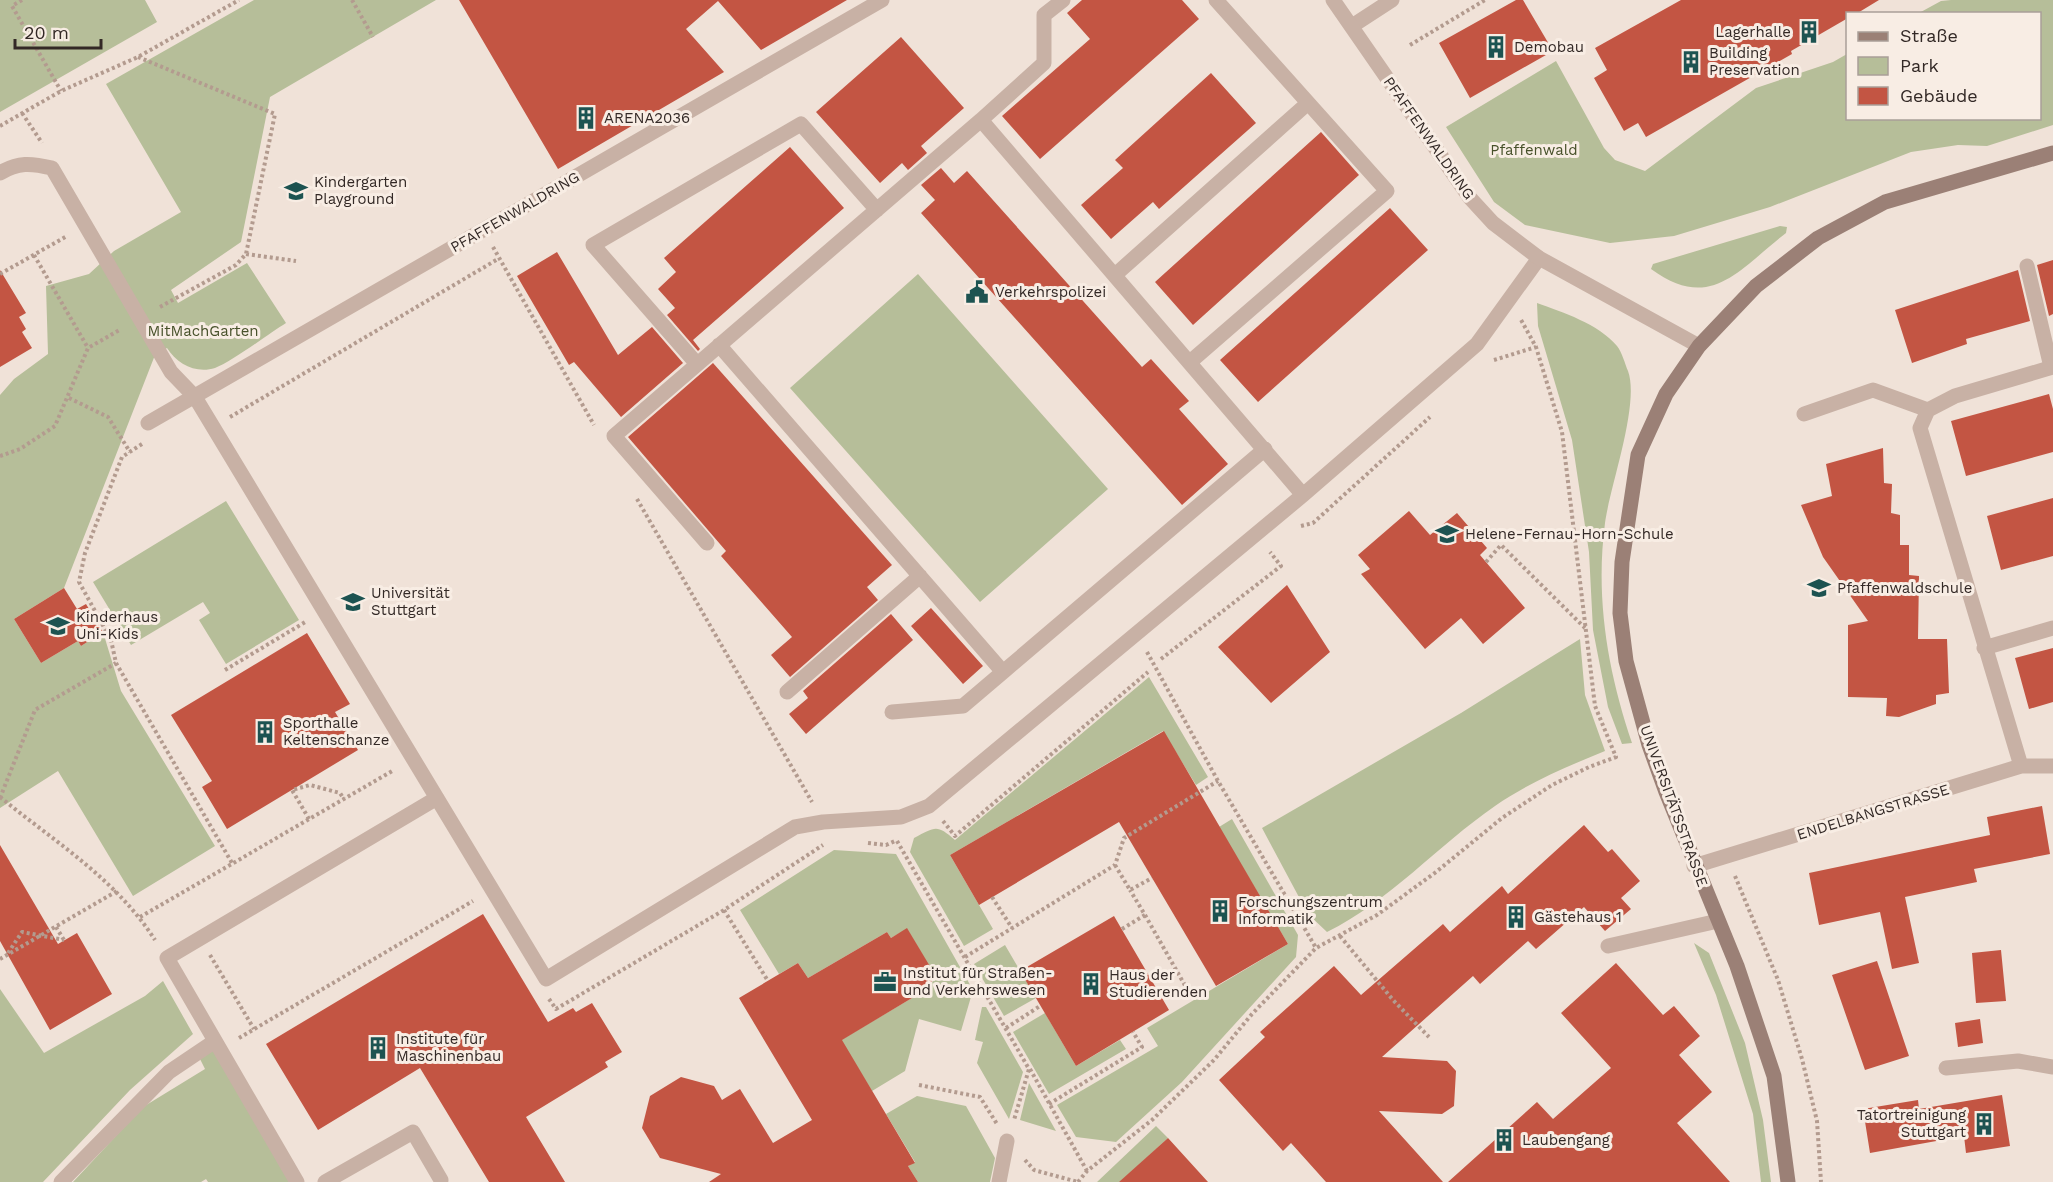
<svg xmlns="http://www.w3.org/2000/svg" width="2053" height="1182" font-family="'Work Sans',sans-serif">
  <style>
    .green { fill: #b6be99 }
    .building { fill: #c35543 }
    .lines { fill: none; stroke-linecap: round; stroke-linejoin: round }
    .path { stroke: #b39b8f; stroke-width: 4; stroke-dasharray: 3 3; stroke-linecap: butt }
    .lane { stroke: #c8b1a5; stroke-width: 15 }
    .street { stroke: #c8b1a5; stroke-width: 15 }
    .secondary { stroke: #9b8076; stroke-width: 15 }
    .labels { text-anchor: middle; stroke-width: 6; stroke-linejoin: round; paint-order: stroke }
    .poi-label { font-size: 15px; fill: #332926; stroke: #f8ede4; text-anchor: start }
    .street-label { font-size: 15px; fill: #332926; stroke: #f8ede4 }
    .park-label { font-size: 15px; fill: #47512a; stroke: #f8ede4 }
  </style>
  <rect width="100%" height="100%" fill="#f0e2d8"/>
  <path class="green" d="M0 0H145L157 22 0 112Z
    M254 0H436L270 97 241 242 171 290 178 303 247 263 286 323C270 333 231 362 215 368 196 374 177 364 167 348L155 355 64 588 14 619 41 663 78 641 81 646 103 632 121 691 215 846 133 896 58 771 0 808V395L14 379 48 354 46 286 89 274 114 251 181 212 106 84Z
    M1951 0H2053V125L1987 146 1958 145 1911 152 1770 207 1674 236 1610 243 1525 225 1494 202 1446 127 1556 61 1604 148 1615 160 1645 171 1756 88 1833 62 1847 54 1848 118H2040V14L1919 13 1941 1Z
    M1780 226 1787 227 1786 233C1738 270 1711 313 1651 269L1653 264Z
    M918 274 1108 489 980 602 790 388Z
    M1537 303C1562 312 1599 324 1617 346 1622 352 1625 364 1628 371 1640 404 1610 486 1605 523 1595 599 1608 672 1632 743L1622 744 1608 707 1593 630 1589 552 1572 440 1538 326Z
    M226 501 299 620 226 664 199 620 210 613 203 602 131 645 93 582Z
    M1580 639 1585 695 1605 751C1566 767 1530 782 1495 806 1437 846 1390 901 1327 932L1308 914 1262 828 1461 713Z
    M1149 677 1208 777 1196 785 1163 731 950 855 993 929 964 946 910 852 914 838C936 827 936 824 955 840Z
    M1232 819 1298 935 1296 957 1182 1082 1116 1142 1076 1137 1057 1105 1158 1046 1147 1028 1288 944 1219 827Z
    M834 850 896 854 973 990 961 1031 919 1019 905 1071 872 1091 841 1040 922 992 920 989 937 979 907 929 891 938 887 932 808 978 798 963 779 974 740 910Z
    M1694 943 1709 953 1745 1043 1763 1120 1771 1182H1761L1753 1114 1716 995Z
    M1005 945 1036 998 1004 1016 974 964Z
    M163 981 193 1034 130 1090 43 1182H0V989L44 1053 145 996Z
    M982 1007H986L1023 1072 1009 1119 977 1063 983 1042 975 1040Z
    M1045 1013 1076 1066 1120 1040 1126 1049 1049 1094 1013 1032Z
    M215 1041 291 1182H208L206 1179 201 1182H73L143 1107 205 1069 197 1053Z
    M1029 1083 1056 1131 1020 1120Z
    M917 1096 966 1106 995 1158 990 1182H918L908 1166 915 1162 886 1114Z
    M1156 1126 1168 1138 1120 1182H1097Z"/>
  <path class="building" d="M459 0H847L761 50 718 1 686 29 724 72 558 169Z
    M1082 0H1182L1199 19 1040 159 1002 116 1090 39 1067 13Z
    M1516 0H1523L1553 51 1470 98 1439 43Z
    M1681 0H1879L1856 14H1848V18L1791 51 1792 54 1646 137 1638 123 1624 131 1594 78 1607 70 1595 48Z
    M901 37 964 108 921 146 927 153 908 170 902 163 880 183 816 112Z
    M1211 73 1256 123 1159 209 1153 202 1111 239 1081 205 1123 168 1115 160Z
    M1321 132 1359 175 1193 325 1155 282Z
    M790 147 844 208 693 340 700 349 698 351 667 315 675 308 658 289 676 272 664 258Z
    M941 168 954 183 967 171 1142 367 1151 359 1189 401 1179 409 1228 464 1182 505 921 213 935 200 921 185Z
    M1390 208 1428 250 1258 402 1220 360Z
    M557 252 618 355 652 327 683 363 621 417 574 362 569 365 517 276Z
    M2053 260V314L2049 316 2037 265Z
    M0 270 26 313 19 317 26 329 22 332 32 348 0 367Z
    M2018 270 2030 321 1966 339 1967 344 1912 363 1895 310Z
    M713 363 892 565 867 587 878 600 790 677 771 655 792 637 721 556 726 551 628 437Z
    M2049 394 2053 409V452L1966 476 1951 421Z
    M1883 448 1884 483 1892 484 1891 513 1900 515V545H1909V575L1919 576 1918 639H1947L1949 693 1936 695V704L1899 717 1886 716 1887 698 1848 697V625L1868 621 1823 557 1801 505 1832 496 1826 464Z
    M2053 498V556L2001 570 1987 516Z
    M1409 511 1430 535 1457 513 1487 548 1480 555 1525 608 1483 644 1461 618 1425 649 1361 574 1370 569 1358 555Z
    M1287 585 1330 652 1271 703 1218 647Z
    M64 588 77 609 86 604 103 632 81 646 78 641 41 663 14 619Z
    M931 608 983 666 963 684 911 626Z
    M891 614 913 640 806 734 789 714 808 698 803 691Z
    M307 633 350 704 335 712 358 750 227 829 202 787 212 781 171 715Z
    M2053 648V702L2029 709 2015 658Z
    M1164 731 1288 944 1216 986 1119 822 979 905 950 855Z
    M2042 806 2050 854 1974 869 1977 882 1905 897 1919 963 1892 969 1880 912 1819 925 1809 873 1990 835 1987 817Z
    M1584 825 1608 852 1612 849 1640 881 1621 898 1631 909 1605 931 1584 907 1536 949 1528 941 1480 984 1473 976 1382 1057 1447 1061 1456 1071 1454 1106 1442 1114 1379 1111 1443 1182H1326L1291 1143 1283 1151 1219 1080 1265 1037 1260 1032 1334 966 1361 995 1443 924 1450 932 1502 886 1508 894Z
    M0 845 58 944 77 933 112 994 50 1030 0 941Z
    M483 914 548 1022 573 1008 576 1012 592 1003 622 1052 605 1062 608 1067 526 1117 565 1182H489L420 1068 318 1130 266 1044Z
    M1114 916 1169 1010 1076 1066 1020 971Z
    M907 928 937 978 920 989 922 992 842 1040 915 1163 908 1166 918 1182H709L721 1174 660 1158 642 1128 650 1096 681 1077 714 1086 722 1100 740 1089 773 1143 812 1120 739 998 798 963 808 978 887 932 891 938Z
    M2001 950 2006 1001 1976 1003 1972 953Z
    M1877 961 1909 1056 1865 1070 1832 975Z
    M1616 963 1663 1015 1674 1006 1700 1036 1679 1055 1712 1092 1677 1123 1730 1182H1448L1537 1102 1553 1119 1611 1068 1561 1013Z
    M1980 1019 1983 1043 1958 1047 1955 1023Z
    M2002 1095 2010 1146 1966 1153 1964 1136 1870 1153 1863 1109 1918 1100 1919 1109Z
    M1168 1138 1208 1182H1119Z"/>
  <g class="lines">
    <path class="path" d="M22 0 12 6 61 91
      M352 0 373 37
      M1410 45 1485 0
      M138 57 275 114 246 254 236 265 158 308
      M22 113 42 143
      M0 126 61 91 138 57 239 0
      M493 247 594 425
      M246 254 296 261
      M34 255 88 348
      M0 274 67 236
      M1494 360 1536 347
      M69 398 108 417 130 452
      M230 417 498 259
      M142 444 122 457 85 553 79 582 111 640 116 663 232 863
      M0 456 20 449 55 426 88 348 121 329
      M637 499 812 802
      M1301 526 1313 523 1430 417
      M1486 562 1501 545 1585 628
      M1147 652 1218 781 1316 948
      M1161 659 1281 566 1270 552
      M225 670 307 621
      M0 797C55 842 116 879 155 940
      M0 798 35 710 116 663
      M309 819 292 790 310 785 340 793 344 799
      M943 821 955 836 1148 672
      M897 841 1029 1069 1014 1120
      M868 843 886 845 895 841
      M1115 865 1130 890 1152 878
      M1735 876 1778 980 1802 1059 1817 1121 1821 1182
      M992 897 1012 928
      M724 910 768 981
      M1145 915 1187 989
      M140 917 394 770
      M56 927 64 940
      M1122 929 1145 915 1130 890
      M1340 936 1393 1000 1429 1037
      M8 953 22 932 64 940
      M210 955 254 1029
      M965 957 1115 865 1124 838 1218 781
      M0 959 117 891
      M549 999 556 1009 724 910 823 845
      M1006 1028 1040 1006
      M239 1038 473 901
      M1030 1069 1087 1171
      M919 1085 980 1097 997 1124
      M1049 1104 1142 1047 1133 1032
      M1025 1160 1034 1170 1078 1182
      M1078 1182 1087 1171 1152 1120 1214 1060 1252 1014 1316 948 1377 915 1436 872 1502 818 1552 785 1589 767 1616 757 1595 706 1562 432 1536 347 1520 318"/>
    <path class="lane" d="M1352 26 1392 0
      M981 120 1044 63V15L1063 0
      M0 173C18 162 31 163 52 168L171 372 195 397 546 979 795 827 823 822 901 817 929 806 1303 495 1477 344 1539 258
      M2027 266 2051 367
      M1115 275 1308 103
      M719 345 1003 672 1265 449
      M1190 362 1387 191 1216 0
      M697 364 593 245 801 124 877 210
      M1804 414 1873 390 1928 410
      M707 543 614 436 981 120 1303 495
      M787 692 920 576
      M892 712 963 706 1003 672
      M1608 946 1718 921
      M61 1182 169 1072 215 1041
      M297 1182 167 958 437 798
      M325 1182 413 1132 441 1180"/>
    <path class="street" d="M1333 0 1470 198 1493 223 1539 258 1699 346
      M148 423 882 0
      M1984 648 2053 628
      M2021 766 1920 428 1928 410 1955 396 2053 367
      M1694 866 2021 766H2053
      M1946 1068 2018 1061 2053 1067
      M999 1182 1007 1141"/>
    <path class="secondary" d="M1788 1182 1774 1076 1737 966 1666 792 1649 745 1626 661 1620 613 1622 562 1638 455 1666 394 1699 346 1756 286 1818 238 1885 202 2053 153"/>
  </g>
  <defs>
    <g id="building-bare" transform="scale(1.8)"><path d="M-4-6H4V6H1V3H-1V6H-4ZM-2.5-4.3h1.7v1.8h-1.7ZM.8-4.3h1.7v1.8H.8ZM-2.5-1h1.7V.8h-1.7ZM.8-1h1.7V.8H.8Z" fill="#1d5351" stroke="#f8ede4" stroke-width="2.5" paint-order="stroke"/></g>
    <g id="school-bare" transform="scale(1.8)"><path d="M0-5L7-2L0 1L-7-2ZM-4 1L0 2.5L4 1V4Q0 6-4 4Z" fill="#1d5351" stroke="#f8ede4" stroke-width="2.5" paint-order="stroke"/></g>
    <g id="civic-bare" transform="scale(1.8)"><path d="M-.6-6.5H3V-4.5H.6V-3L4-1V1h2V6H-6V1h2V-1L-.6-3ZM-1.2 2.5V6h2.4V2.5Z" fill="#1d5351" stroke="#f8ede4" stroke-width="2.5" paint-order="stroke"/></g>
    <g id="university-bare" transform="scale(1.8)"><path d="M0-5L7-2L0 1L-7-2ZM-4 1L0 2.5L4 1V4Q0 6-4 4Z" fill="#1d5351" stroke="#f8ede4" stroke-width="2.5" paint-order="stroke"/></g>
    <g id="office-bare" transform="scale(1.8)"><path d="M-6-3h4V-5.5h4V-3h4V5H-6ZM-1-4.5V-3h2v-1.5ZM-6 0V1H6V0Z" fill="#1d5351" stroke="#f8ede4" stroke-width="2.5" paint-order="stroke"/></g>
  </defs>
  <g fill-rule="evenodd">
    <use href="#building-bare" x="1809" y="32"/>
    <use href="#building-bare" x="1496" y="47"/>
    <use href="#building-bare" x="1691" y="62"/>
    <use href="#building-bare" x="586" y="118"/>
    <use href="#school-bare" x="296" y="191"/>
    <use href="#civic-bare" x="977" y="292"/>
    <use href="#school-bare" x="1447" y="534"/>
    <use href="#school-bare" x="1819" y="588"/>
    <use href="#university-bare" x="353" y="602"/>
    <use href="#school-bare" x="58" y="626"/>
    <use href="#building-bare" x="265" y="732"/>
    <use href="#building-bare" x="1220" y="911"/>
    <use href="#building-bare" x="1516" y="917"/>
    <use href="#office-bare" x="885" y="982"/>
    <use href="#building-bare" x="1091" y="984"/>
    <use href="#building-bare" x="378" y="1048"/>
    <use href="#building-bare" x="1984" y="1124"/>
    <use href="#building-bare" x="1504" y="1140"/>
  </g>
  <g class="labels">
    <g class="poi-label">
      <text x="1791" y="37" text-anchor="end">Lagerhalle</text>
      <text x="1514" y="52">Demobau</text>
      <text x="1709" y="58">Building<tspan x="1709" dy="17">Preservation</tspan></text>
      <text x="604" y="123">ARENA2036</text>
      <text x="314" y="187">Kindergarten<tspan x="314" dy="17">Playground</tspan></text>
      <text x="995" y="297">Verkehrspolizei</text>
      <text x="1465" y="539">Helene-Fernau-Horn-Schule</text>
      <text x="1837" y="593">Pfaffenwaldschule</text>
      <text x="371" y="598">Universität<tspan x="371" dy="17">Stuttgart</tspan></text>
      <text x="76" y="622">Kinderhaus<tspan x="76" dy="17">Uni-Kids</tspan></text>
      <text x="283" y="728">Sporthalle<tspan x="283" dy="17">Keltenschanze</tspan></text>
      <text x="1238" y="907">Forschungszentrum<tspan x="1238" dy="17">Informatik</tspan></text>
      <text x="1534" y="922">Gästehaus 1</text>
      <text x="903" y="978">Institut für Straßen-<tspan x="903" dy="17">und Verkehrswesen</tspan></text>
      <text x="1109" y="980">Haus der<tspan x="1109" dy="17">Studierenden</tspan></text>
      <text x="396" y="1044">Institute für<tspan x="396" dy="17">Maschinenbau</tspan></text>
      <text x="1966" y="1120" text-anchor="end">Tatortreinigung<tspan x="1966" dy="17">Stuttgart</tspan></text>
      <text x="1522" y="1145">Laubengang</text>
    </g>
    <g class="street-label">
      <text transform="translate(1429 138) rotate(55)" y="5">PFAFFENWALDRING</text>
      <text transform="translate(515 212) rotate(-30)" y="5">PFAFFENWALDRING</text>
      <text transform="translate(1674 806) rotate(70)" y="5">UNIVERSITÄTSSTRASSE</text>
      <text transform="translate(1873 812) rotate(-17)" y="5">ENDELBANGSTRASSE</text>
    </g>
    <g class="park-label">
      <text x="1534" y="155">Pfaffenwald</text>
      <text x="203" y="336">MitMachGarten</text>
    </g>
  </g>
  <rect x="1846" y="12" width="195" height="108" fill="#f8ede4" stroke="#a99f98" stroke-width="1.5"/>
  <rect x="1858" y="32" width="30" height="9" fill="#9b8076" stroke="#a99f98" stroke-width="1.5"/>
  <text x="1900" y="42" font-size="18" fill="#332926">Straße</text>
  <rect x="1858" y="57" width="30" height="18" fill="#b6be99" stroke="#a99f98" stroke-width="1.5"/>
  <text x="1900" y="72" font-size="18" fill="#332926">Park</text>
  <rect x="1858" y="87" width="30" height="18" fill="#c35543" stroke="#a99f98" stroke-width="1.5"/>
  <text x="1900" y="102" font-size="18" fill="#332926">Gebäude</text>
  <path d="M15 39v9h86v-9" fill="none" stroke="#332926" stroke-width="3"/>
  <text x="24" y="39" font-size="18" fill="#332926" stroke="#f8ede4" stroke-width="4.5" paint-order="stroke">20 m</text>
</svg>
